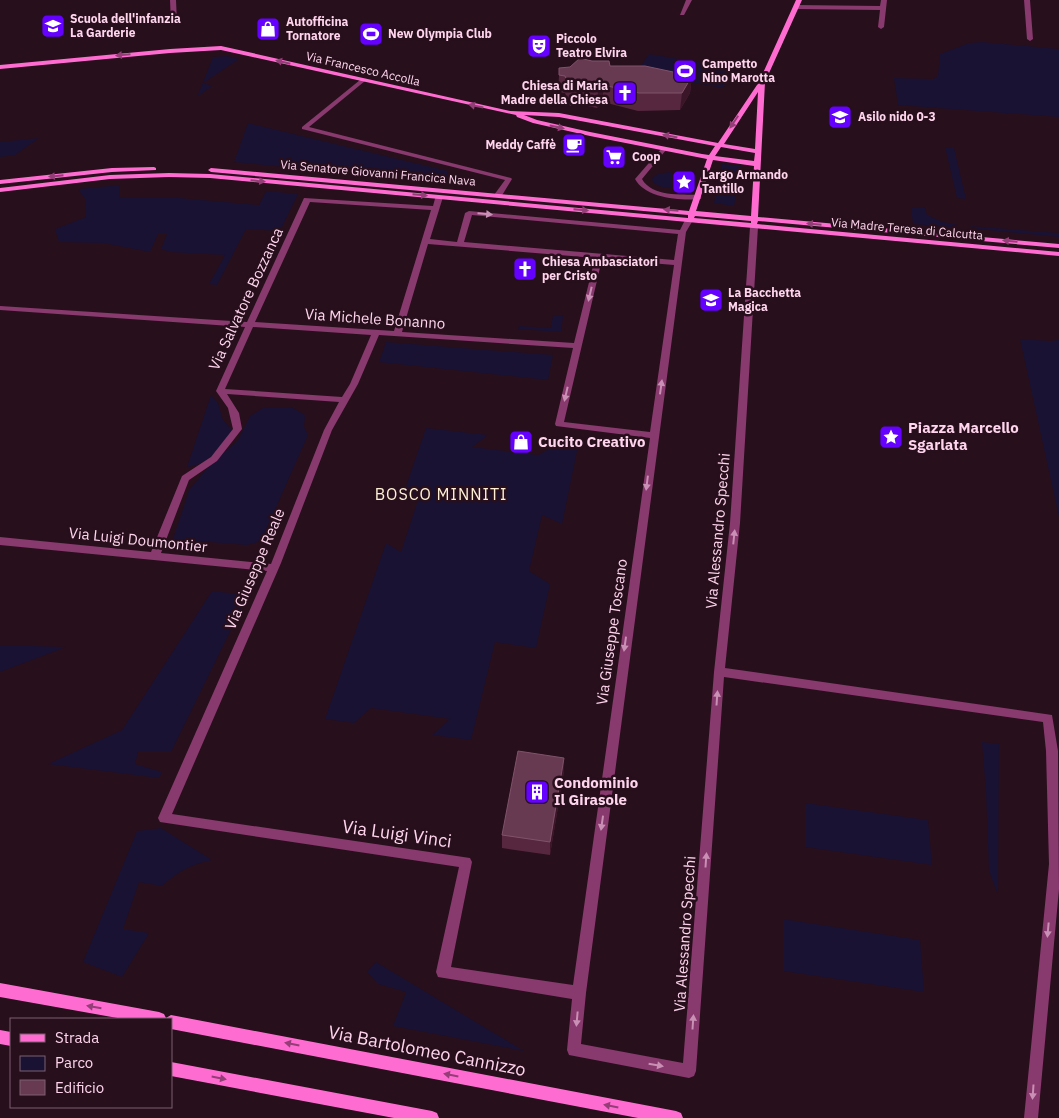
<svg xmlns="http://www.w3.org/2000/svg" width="1059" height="1118" font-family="'IBM Plex Sans',sans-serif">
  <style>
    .green { fill: #1a1232 }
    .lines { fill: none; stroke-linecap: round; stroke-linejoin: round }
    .street { fill: #88396e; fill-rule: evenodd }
    .secondary { fill: #ff6cd1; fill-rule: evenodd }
    .wall { fill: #56273f }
    .shaded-wall { fill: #3b1629 }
    .building { fill: #683a52; stroke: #80526a }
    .oneway { fill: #933e76 }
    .oneway2 { fill: #c98fb4 }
    .labels { text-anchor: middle; stroke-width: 5; stroke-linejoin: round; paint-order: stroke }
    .far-poi-label { font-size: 12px; font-weight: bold; fill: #ffd5ee; stroke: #270f1c; text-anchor: start }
    .far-street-label { font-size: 12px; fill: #ffd5ee; stroke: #270f1c }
    .street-label { font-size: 15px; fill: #ffd5ee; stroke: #270f1c }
    .poi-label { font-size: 15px; font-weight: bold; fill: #ffd5ee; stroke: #270f1c; text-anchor: start }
    .neighbourhood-label { font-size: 16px; letter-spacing: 1px; fill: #fff1d7; stroke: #270f1c }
    .near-street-label { font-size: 18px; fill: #ffd5ee; stroke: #270f1c }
  </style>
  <rect width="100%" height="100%" fill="#270f1c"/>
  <path class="green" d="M982 42 1059 49V117L898 105 894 78 933 79 938 76 940 54 969 43Z
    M649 54 735 68 723 88 636 73Z
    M227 56 239 59 203 83 212 86 197 97 213 57Z
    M248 123 448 171 445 182 234 162Z
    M39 138 15 155 0 157V142Z
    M945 147 954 148 966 199 957 198Z
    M722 164 741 166 734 206 714 203Z
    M669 172 675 174 681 179V184C672 189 661 189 653 182L652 178 658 174Z
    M120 185 119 198 168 197 259 205 266 191 298 194 280 231 246 229 217 285 209 284 225 255 170 252 161 249 167 234H158L150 252 103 243 59 242 55 229 86 217 85 199 78 189Z
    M911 207 925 208 927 215 943 222 958 225 950 227 913 224Z
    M969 226 1059 233V237L978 229Z
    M553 315 563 316 561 332 518 329 519 326 551 328Z
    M1020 339 1050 341 1059 340V517Z
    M386 342 553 355 548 380 379 362Z
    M211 395 218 403 223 420 232 430C222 447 208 465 187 467Z
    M279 407 293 408 305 415 304 427 308 435 265 532 258 542 247 545 173 539 189 490 209 466 238 440 250 416 263 408Z
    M426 428 488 435 472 447 538 455 558 444 578 446 562 524 542 515 529 571 550 584 536 648 495 642 471 740 432 735 450 719 371 708 354 723 325 719 386 543 401 552 419 497 405 489Z
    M212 591 248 595 171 752H138L135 764 162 772 159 778 48 764 122 730Z
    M0 645 66 647 0 672Z
    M982 742 999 744 998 895 989 871 986 792Z
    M805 803 928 820 932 865 805 847Z
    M161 828 212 860C192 864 178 871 162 886L139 882 123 929 149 933 122 977 83 962 137 831Z
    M783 919 920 940 924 992 783 971Z
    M376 962 524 1051 393 1026 406 992 378 984 367 972Z"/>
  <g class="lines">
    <path class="street" d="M170 0H176L177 23 174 25 171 23Z
      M686 0H692L684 15H680Z
      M881 0H887L884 27 881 29 878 27 880 10 796 9 793 7 796 5 880 6Z
      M1024 0H1030L1033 39 1030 41 1027 39Z
      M360 80 365 81 309 127 511 178 512 179 501 197 494 195 505 180 302 129V127Z
      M663 148 666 150 642 179C652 197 681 194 698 195H701V199C680 201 645 198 635 179L661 149Z
      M436 195 443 197 430 239 457 242 465 213 469 211 680 230 686 218 693 220 686 232 586 993 581 1044 683 1063 714 672 730 523 750 227 754 225 758 227 740 523 725 668 1052 715 1058 751 1059 889 1038 1118H1024L1049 864 1046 751 1043 722 724 677 696 1071 694 1076 689 1078 569 1055 567 1050 572 999 438 977 436 972 459 867 160 822 158 818 267 571 0 545V537L151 552 182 476 211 457 233 429 228 408 216 391 245 327 0 310V306L247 322 304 198 433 206ZM310 202 431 210 394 331 255 322ZM472 215 678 234 674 260 464 242ZM428 244 595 258 574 343 402 332ZM602 259 674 265 650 432 564 422ZM253 327 371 335 350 384 342 397 225 389ZM379 335 573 348 555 424 556 426 650 438 573 985 451 967 472 862 470 858 172 814 281 563 332 430 358 384ZM227 394 339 402 324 430 271 564 161 553 189 480 217 461 242 429 239 413Z"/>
    <path class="secondary" d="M796 0H802L765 82 758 217 1059 244V248L758 221 757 224 1059 252V256L210 178 169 177 110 179 0 192V188L110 175 169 173 210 174 688 218V215L211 172 208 170 211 168 689 211 707 159 590 136 533 123 517 117 516 115 221 50 170 53 0 69V65L170 49 221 46 510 111 559 113 718 143 759 82ZM758 92 755 149 724 144ZM524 115 559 117 715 146 709 155 702 154 590 132 537 120ZM721 147 755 153 754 161 715 156ZM713 160 754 166 751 216 696 211ZM695 216 751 221V223L694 218Z
      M154 167 156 168V170L112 172 0 184V180L112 168Z
      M0 983 159 1012 164 1014 166 1018 171 1015 676 1111 681 1113 683 1118H638L171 1029V1019H123L0 997Z
      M0 1030 11 1032V1046L0 1044Z
      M171 1062 432 1111 437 1113 439 1118H394L171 1076Z"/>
  </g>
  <path class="wall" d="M610 66 692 76 690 93 680 110 638 111 603 102 597 108 583 105 570 106 565 93 558 92 559 75Z
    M564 771 550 855 502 848V835Z"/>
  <path class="shaded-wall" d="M692 76 690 93 680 110 682 93Z
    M603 85V102L597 108 598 91Z
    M564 758V771L550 855V842Z"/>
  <path class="building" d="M580 58 592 61H609L610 66H645L692 76 682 93H639L603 85 598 91 583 87 570 88 565 76 559 75V68L570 67Z
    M518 751 564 758 550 842 502 835Z"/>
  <defs><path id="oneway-solid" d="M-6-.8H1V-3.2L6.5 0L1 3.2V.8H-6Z" transform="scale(1.25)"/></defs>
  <g class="oneway">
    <use href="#oneway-solid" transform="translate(123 55) rotate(175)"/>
    <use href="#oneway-solid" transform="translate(283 62) rotate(-167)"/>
    <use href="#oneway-solid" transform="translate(476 106) rotate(-168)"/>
    <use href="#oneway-solid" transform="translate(734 122) rotate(124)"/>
    <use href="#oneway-solid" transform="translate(557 127) rotate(12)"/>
    <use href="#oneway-solid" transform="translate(670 136) rotate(-169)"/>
    <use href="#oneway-solid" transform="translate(56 176) rotate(174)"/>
    <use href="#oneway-solid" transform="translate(258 181) rotate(6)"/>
    <use href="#oneway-solid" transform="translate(420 195) rotate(5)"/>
    <use href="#oneway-solid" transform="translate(581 210) rotate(5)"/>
    <use href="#oneway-solid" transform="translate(671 210) rotate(-175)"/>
    <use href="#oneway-solid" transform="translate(814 224) rotate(-175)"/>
    <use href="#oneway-solid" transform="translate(1010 241) rotate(-175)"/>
    <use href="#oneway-solid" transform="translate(94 1007) rotate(-170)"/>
    <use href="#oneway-solid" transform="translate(292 1044) rotate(-169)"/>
    <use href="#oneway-solid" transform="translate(451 1075) rotate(-169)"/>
    <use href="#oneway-solid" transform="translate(219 1078) rotate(11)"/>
    <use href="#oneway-solid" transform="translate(611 1106) rotate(-169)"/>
  </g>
  <g class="oneway2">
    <use href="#oneway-solid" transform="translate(485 214) rotate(5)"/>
    <use href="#oneway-solid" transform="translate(590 294) rotate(103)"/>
    <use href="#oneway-solid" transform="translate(661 387) rotate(-82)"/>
    <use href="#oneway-solid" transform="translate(566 394) rotate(103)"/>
    <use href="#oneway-solid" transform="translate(647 483) rotate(97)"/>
    <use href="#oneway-solid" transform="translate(734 537) rotate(-84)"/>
    <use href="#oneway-solid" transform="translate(625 644) rotate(98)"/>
    <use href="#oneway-solid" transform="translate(717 698) rotate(-86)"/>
    <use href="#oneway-solid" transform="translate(602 823) rotate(98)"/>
    <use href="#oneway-solid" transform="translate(706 860) rotate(-86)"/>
    <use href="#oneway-solid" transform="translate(1048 930) rotate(95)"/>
    <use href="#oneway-solid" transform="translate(577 1019) rotate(95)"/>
    <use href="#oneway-solid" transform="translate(693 1022) rotate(-86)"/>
    <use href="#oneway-solid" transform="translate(656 1065) rotate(10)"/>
    <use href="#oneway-solid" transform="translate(1033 1092) rotate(94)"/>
  </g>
  <defs>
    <g id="school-square" transform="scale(1.25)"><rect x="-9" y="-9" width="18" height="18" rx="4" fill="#6401ff" stroke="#270f1c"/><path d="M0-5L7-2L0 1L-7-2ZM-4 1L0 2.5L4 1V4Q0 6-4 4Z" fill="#fff"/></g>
    <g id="shop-square" transform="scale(1.25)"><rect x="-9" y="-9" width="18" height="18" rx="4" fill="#6401ff" stroke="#270f1c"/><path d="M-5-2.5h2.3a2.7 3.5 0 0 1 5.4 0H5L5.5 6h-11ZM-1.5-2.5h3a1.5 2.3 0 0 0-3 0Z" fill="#fff"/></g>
    <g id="stadium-square" transform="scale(1.25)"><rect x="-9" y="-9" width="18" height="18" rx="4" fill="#6401ff" stroke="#270f1c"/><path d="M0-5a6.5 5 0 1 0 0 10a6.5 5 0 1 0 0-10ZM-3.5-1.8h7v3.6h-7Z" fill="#fff"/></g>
    <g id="theatre-square" transform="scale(1.25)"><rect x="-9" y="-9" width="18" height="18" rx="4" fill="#6401ff" stroke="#270f1c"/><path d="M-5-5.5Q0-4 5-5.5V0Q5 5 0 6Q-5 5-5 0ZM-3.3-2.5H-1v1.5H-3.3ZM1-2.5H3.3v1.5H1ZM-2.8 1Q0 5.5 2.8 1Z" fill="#fff"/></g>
    <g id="church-square" transform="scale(1.25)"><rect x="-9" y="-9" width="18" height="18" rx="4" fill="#6401ff" stroke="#270f1c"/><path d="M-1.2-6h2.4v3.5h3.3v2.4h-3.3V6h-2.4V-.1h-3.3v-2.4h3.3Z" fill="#fff"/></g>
    <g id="cafe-square" transform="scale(1.25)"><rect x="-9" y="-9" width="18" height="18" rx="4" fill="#6401ff" stroke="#270f1c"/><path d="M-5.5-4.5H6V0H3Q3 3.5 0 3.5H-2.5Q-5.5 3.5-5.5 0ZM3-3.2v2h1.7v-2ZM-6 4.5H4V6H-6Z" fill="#fff"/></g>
    <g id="supermarket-square" transform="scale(1.25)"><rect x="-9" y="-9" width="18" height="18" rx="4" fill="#6401ff" stroke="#270f1c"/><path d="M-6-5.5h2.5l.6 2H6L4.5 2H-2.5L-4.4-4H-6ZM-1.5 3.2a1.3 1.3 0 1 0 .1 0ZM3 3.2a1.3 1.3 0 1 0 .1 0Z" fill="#fff"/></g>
    <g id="sight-square" transform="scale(1.25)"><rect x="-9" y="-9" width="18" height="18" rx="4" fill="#6401ff" stroke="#270f1c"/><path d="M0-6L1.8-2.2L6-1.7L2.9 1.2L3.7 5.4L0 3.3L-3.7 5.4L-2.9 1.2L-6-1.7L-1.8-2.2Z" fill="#fff"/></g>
    <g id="building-square" transform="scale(1.25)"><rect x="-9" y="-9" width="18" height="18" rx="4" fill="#6401ff" stroke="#270f1c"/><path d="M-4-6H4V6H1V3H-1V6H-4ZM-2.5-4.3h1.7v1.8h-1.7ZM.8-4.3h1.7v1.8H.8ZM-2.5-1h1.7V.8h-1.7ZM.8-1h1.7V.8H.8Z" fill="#fff"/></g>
  </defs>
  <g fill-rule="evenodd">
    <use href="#school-square" x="53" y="26"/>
    <use href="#shop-square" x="268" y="29"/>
    <use href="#stadium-square" x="371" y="34"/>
    <use href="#theatre-square" x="539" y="46"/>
    <use href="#stadium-square" x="685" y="71"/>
    <use href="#church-square" x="625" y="93"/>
    <use href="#school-square" x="840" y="117"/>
    <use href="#cafe-square" x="574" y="145"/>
    <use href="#supermarket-square" x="614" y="157"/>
    <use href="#sight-square" x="684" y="182"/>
    <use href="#church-square" x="525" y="269"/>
    <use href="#school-square" x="711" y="300"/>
    <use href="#sight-square" x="891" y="437"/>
    <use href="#shop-square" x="521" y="442"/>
    <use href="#building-square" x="537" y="792"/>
  </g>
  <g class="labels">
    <g class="far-poi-label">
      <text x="70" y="23">Scuola dell'infanzia<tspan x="70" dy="14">La Garderie</tspan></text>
      <text x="286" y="26">Autofficina<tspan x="286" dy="14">Tornatore</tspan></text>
      <text x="388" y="38">New Olympia Club</text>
      <text x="556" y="43">Piccolo<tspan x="556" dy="14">Teatro Elvira</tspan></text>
      <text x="702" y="68">Campetto<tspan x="702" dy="14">Nino Marotta</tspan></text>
      <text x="608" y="90" text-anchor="end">Chiesa di Maria<tspan x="608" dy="14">Madre della Chiesa</tspan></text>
      <text x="858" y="121">Asilo nido 0-3</text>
      <text x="556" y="149" text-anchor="end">Meddy Caffè</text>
      <text x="632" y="161">Coop</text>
      <text x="702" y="179">Largo Armando<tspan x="702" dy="14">Tantillo</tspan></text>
      <text x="542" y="266">Chiesa Ambasciatori<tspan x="542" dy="14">per Cristo</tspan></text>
      <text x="728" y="297">La Bacchetta<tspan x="728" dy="14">Magica</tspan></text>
    </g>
    <g class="far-street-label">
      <text transform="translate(363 69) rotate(13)" y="4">Via Francesco Accolla</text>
      <text transform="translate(378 173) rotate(5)" y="4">Via Senatore Giovanni Francica Nava</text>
      <text transform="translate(907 229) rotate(5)" y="4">Via Madre Teresa di Calcutta</text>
    </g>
    <g class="street-label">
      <text transform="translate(246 299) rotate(-65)" y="5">Via Salvatore Bozzanca</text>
      <text transform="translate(375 319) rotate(4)" y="5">Via Michele Bonanno</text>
      <text transform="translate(718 531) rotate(-85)" y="5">Via Alessandro Specchi</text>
      <text transform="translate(138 540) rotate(6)" y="5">Via Luigi Doumontier</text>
      <text transform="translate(255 569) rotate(-67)" y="5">Via Giuseppe Reale</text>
      <text transform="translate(612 632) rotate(-82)" y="5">Via Giuseppe Toscano</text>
      <text transform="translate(685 934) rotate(-86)" y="5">Via Alessandro Specchi</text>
    </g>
    <g class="poi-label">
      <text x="908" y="433">Piazza Marcello<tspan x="908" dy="17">Sgarlata</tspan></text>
      <text x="538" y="447">Cucito Creativo</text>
      <text x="554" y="788">Condominio<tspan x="554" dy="17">Il Girasole</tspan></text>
    </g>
    <g class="neighbourhood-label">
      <text x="441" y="500">BOSCO MINNITI</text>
    </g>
    <g class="near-street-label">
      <text transform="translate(397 834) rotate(8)" y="6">Via Luigi Vinci</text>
      <text transform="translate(427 1051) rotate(11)" y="6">Via Bartolomeo Cannizzo</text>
    </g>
  </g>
  <rect x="10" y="1018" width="162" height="90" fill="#270f1c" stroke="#7d5e70"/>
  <rect x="20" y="1034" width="25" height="8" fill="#ff6cd1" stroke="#7d5e70"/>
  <text x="55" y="1043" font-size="15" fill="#ffd5ee">Strada</text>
  <rect x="20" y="1056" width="25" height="15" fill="#1a1232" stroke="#7d5e70"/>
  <text x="55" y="1068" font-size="15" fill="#ffd5ee">Parco</text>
  <rect x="20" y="1080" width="25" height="15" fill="#683a52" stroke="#7d5e70"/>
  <text x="55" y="1093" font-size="15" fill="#ffd5ee">Edificio</text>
</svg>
